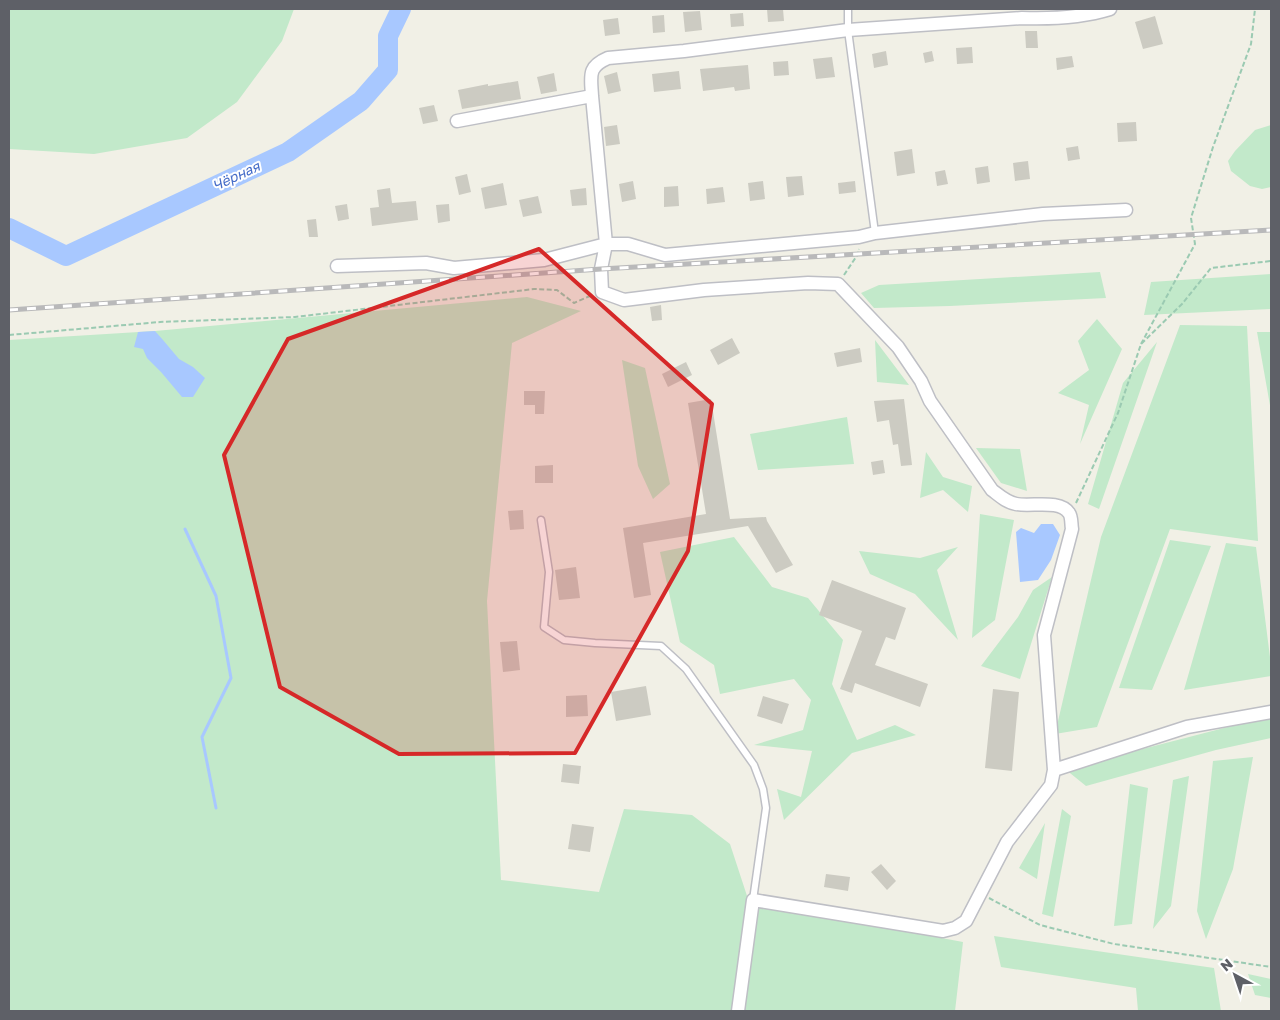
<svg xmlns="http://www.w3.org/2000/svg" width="1280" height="1020" font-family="'Golos Text',sans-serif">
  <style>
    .green { fill: #c2e9ca }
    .water { fill: #a8c8ff }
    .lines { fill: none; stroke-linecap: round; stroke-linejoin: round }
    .stream { stroke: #a8c8ff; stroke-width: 3 }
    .river { stroke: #a8c8ff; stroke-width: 20 }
    .building { fill: #cccbc2 }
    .lane-casing { stroke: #bebfc5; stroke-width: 9 }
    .street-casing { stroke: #bebfc5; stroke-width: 15 }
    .path { stroke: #9bcab2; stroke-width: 2; stroke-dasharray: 5 2.5; stroke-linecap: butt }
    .lane { stroke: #fff; stroke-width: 6 }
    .street { stroke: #fff; stroke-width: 12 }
    .rail-casing { stroke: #b9b9ba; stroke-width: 5 }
    .rail { stroke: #fff; stroke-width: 3; stroke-dasharray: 9; stroke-linecap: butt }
    .marked { fill: #d62828; fill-opacity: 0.2; stroke: #d62828; stroke-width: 4; stroke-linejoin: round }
    .labels { text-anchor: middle; stroke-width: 4; stroke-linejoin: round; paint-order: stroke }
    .water-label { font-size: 14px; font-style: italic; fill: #446bc8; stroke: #fff }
  </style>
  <rect width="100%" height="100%" fill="#f1f0e6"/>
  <path class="green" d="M9 9H294L282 41 237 102 187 138 94 154 9 149Z
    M1271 125V187L1262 189 1250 186 1231 171 1228 161 1235 151 1255 130Z
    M1100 272 1106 298 950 306 874 308 861 293 879 285Z
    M1271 274V309L1144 315 1151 282Z
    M527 297 581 311 512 343 487 601 501 880 599 892 624 809 692 815 730 844 749 902 963 942 955 1011H9V340L155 331Z
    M1097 319 1122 349 1080 444 1089 405 1058 393 1089 370 1078 341Z
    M1180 325 1247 326 1258 541 1170 529 1097 727 1055 734 1101 537Z
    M1257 332H1271V411Z
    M875 340 909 385 877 382Z
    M1157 342 1099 509 1088 504 1123 383Z
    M622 360 645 368 670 484 653 499 638 466Z
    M847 417 854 464 758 470 750 434Z
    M976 448 1020 449 1027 491 1001 483Z
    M926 452 943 477 972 486 968 512 943 490 920 498Z
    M980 514 1014 520 995 620 972 638Z
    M734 537 772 587 808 598 843 640 832 684 857 740 895 725 916 735 852 753 784 820 777 789 801 797 812 751 754 745 803 730 811 700 794 679 720 694 714 665 680 642 660 552Z
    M1170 540 1211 546 1152 690 1119 688Z
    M1226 543 1256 547 1271 665V676L1184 690Z
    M958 547 937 570 958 640 915 594 870 574 859 551 920 558Z
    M1052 577 1020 679 981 666 1018 617 1033 590Z
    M1255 720H1271V738L1216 750 1086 786 1065 769Z
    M1253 757 1233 869 1206 939 1197 911 1213 761Z
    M1189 776 1171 906 1153 929 1173 780Z
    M1130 784 1148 788 1132 924 1114 926Z
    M1062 809 1071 816 1053 917 1042 914Z
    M1045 823 1037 879 1019 868Z
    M994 936 1214 968 1221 1011H1138L1136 988 1001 967Z
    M1248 974 1271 979V998L1255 995Z"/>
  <path class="water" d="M155 331 163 340 179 359 193 367 205 378 193 397H182L161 372 147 358 143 349 134 347 138 332Z
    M1041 524H1053L1060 535 1051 560 1038 580 1020 582 1016 532 1021 528 1034 533Z"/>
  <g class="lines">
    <path class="stream" d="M185 529 216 596 231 678 202 737 216 808"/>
    <path class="river" d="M9 228 66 256 288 152 361 101 388 70V36L401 9"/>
  </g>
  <path class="building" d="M767 9H783L784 21 768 22Z
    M700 11 702 30 685 32 683 12Z
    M743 13 744 26 731 27 730 14Z
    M664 15 665 32 653 33 652 16Z
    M1155 16 1163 44 1143 49 1135 22Z
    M618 18 620 34 605 36 603 20Z
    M1025 31H1037L1038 48H1026Z
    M972 47 973 63 957 64 956 48Z
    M886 51 888 65 874 68 872 54Z
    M932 51 934 61 925 63 923 53Z
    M1072 56 1074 67 1057 70 1056 58Z
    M832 57 835 77 816 79 813 59Z
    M788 61 789 75 774 76 773 62Z
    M748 65 750 89 735 91 734 87 703 91 700 69Z
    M679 71 681 89 654 92 652 74Z
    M617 72 621 91 608 94 604 76Z
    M554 73 557 91 541 94 537 77Z
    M518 81 521 99 462 109 458 90 488 84V86Z
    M434 105 438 121 423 124 419 108Z
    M1136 122 1137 141 1118 142 1117 123Z
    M617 125 620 144 606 146 604 127Z
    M1078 146 1080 159 1068 161 1066 148Z
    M912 149 915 173 897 176 894 152Z
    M1028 161 1030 179 1015 181 1013 163Z
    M988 166 990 182 977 184 975 168Z
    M945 170 948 184 937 186 935 172Z
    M467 174 471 192 459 195 455 177Z
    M802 176 804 195 788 197 786 177Z
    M633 181 636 199 622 202 619 184Z
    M763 181 765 199 750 201 748 183Z
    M855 181 856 192 839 194 838 183Z
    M503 183 507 205 485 209 481 188Z
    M678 186 679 206 664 207V187Z
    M723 187 725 202 707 204 706 189Z
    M390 188 392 203 416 201 418 220 372 226 370 208 379 207 377 190Z
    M586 188 587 205 572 206 570 190Z
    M538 196 542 213 523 217 519 200Z
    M347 204 349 219 338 221 335 206Z
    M449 204 450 221 438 223 436 205Z
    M316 219 318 237H309L307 220Z
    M661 305 662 320 652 321 650 307Z
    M732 338 740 353 718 365 710 350Z
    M860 348 862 362 837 367 834 353Z
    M686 362 692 375 668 387 662 374Z
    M524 391H545L544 414H535V405H524Z
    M711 399 730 519 766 517 767 521 793 565 776 573 748 526 643 543 651 595 634 598 623 528 706 514 688 403Z
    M904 399 912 465 901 466 898 444 893 445 889 420 877 422 874 401Z
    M883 460 885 473 873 475 871 462Z
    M553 465V483H535V466Z
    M523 510 524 529 510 530 508 511Z
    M576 567 580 598 559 600 555 570Z
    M832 580 906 608 895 640 886 637 875 665 928 684 920 707 855 683 852 693 840 689 862 631 819 615Z
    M517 641 520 670 503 672 500 642Z
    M646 686 651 715 616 721 611 692Z
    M993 689 1019 692 1012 771 985 768Z
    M587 695 588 716 566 717V696Z
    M763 696 789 704 782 724 757 716Z
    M563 764 581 766 579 784 561 782Z
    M572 824 594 827 590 852 568 849Z
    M881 864 896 881 887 890 871 872Z
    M826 874 850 877 848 891 824 887Z"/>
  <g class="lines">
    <g class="lane-casing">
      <path id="lane" d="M848 9V30L875 233
        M541 520 549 572 544 627 564 640 595 643 661 646 686 669 754 765 763 789 766 808 753 900"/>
    </g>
    <g class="street-casing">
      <path id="street" d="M457 121 592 96
        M337 266 426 263 454 268 544 260 606 244H628L665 255 859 237 875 233 1043 214 1126 210
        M1054 770 1187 727 1271 712
        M738 1011 753 900 943 931 955 928 966 921 1007 842 1051 785 1054 770 1044 635 1072 529C1071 524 1072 517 1069 513 1060 499 1031 507 1016 504 1006 502 1000 496 992 490L930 401 921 381 898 347 838 284 808 283 704 290 624 300 602 292 601 269 606 244 592 96C591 76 587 67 608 58L684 51 848 30 1022 18C1052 19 1081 18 1110 9"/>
    </g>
    <path class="path" d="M844 275 858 254 859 249
      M9 335 160 322 295 317 534 289 557 290 574 303 590 296
      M1141 344 1195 244 1191 218 1213 147 1251 44 1255 9
      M1076 503 1118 413 1141 344 1182 304 1211 268 1271 261
      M989 898 1040 925 1114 944 1271 967"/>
    <use href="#lane" class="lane"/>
    <use href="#street" class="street"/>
    <g class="rail-casing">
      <path id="rail" d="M9 310 601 269 1271 230"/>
    </g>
    <use href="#rail" class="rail"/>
  </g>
  <path class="marked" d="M539 249 712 404 688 551 575 753 399 754 280 687 224 455 288 339Z"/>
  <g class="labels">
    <g class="water-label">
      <text transform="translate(236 176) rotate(-25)" y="5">Чёрная</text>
    </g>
  </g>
  <rect width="1280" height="1020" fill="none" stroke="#5e6067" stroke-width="20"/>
  <g transform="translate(1235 975) rotate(320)" stroke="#ffffff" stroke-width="4" paint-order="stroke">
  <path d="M0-4L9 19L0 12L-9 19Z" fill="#5e6067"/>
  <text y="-8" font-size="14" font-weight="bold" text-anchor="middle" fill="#5e6067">N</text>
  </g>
</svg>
